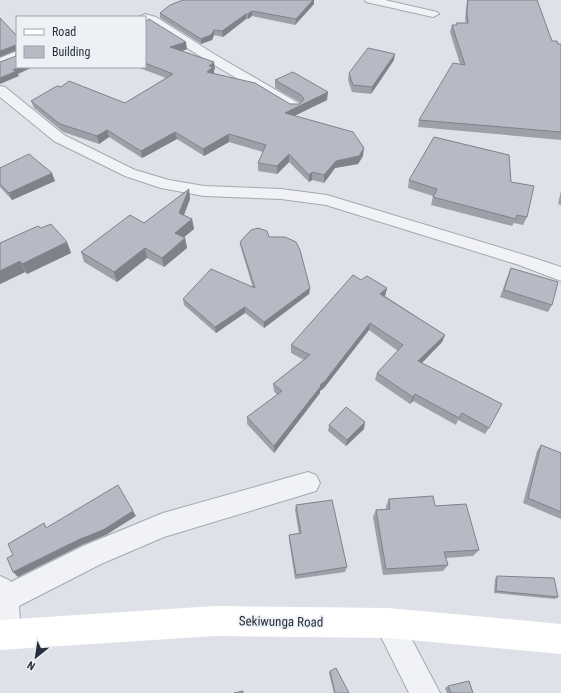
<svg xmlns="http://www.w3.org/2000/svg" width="561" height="693" font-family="'Roboto Condensed',sans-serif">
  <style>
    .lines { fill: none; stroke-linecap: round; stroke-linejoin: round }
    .street-casing { stroke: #a3a8b1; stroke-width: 2 }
    .street { fill: #f0f2f6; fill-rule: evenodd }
    .secondary { fill: #fff; fill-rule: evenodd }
    .wall { fill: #9ca0a9 }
    .shaded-wall { fill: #7f8289 }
    .building { fill: #b5bac4; stroke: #7f8289 }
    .labels { text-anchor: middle; stroke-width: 3.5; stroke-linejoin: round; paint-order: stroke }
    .near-street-label { font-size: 13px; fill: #272f3e; stroke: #edf0f5 }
  </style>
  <rect width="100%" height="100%" fill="#dee1e7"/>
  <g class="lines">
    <g class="street-casing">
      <path id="street" d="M365 0H385L437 12 439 14 433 17 366 2Z
        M145 14 156 17 214 54 300 104 302 107 300 110H290L206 60 145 21V17H139Z
        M17 51V60L0 67V58Z
        M0 86 5 87 64 135 135 170 169 180 204 186 281 189 327 195 531 257 561 267V281L519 265 326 205 281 199 204 196 161 188 125 176 54 141 0 97Z
        M308 472 316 475 320 483 316 491 164 537 101 564 19 606 21 634 17 644 7 648 0 645V576L9 580 11 582 83 546 163 513Z
        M388 609 398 613 440 693H409L374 623 378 613Z"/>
    </g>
    <use href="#street" class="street"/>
    <path class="secondary" d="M215 606 388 608 561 624V654L388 638 215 636 0 650V620Z"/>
  </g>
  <path class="wall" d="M183 0H314V4L295 25 252 16 248 19H246L223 37 214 35 212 40 201 44 160 18V13Z
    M467 0H537L552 41 558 44H561V140L418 127 419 120 460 64 450 32 452 25H456V23H466L465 19Z
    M145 22 187 49 182 51 215 69 214 70V73L290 104H300L301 103 275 88V80L327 100 294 116 363 156 358 164 335 168 324 183 312 180 309 182 289 162 277 174 258 171V163L263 152 229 142 204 156 177 139 142 158 109 137 99 144 63 132 34 108 31 101 61 87 125 103 166 78 137 67H145Z
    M394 60 371 94 352 92 348 80 349 73Z
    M0 168 55 181 12 200 0 187Z
    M409 180 511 182 527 217 523 225 514 223 512 226 431 205 433 196 408 188Z
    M189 189 190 199 184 215 192 219 194 229 184 237 185 238 187 248 164 267 147 258 117 282 84 262 81 252 144 223Z
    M561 191V205L558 204Z
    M41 228 67 242 71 253 27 274 25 272 0 284V243Z
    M269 237 310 288 309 294 264 328 245 313 216 333 184 305 183 299 253 288 241 248 240 242Z
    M511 268 552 305 548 312 500 297 508 275Z
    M361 280 387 288 385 296 445 335 442 342 422 363 489 428 485 434 458 420 456 425 413 401 410 404 375 380 377 373 398 351 369 330 324 388 320 391V393L274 453 247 424V417L277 395 274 391 273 384 304 360 291 353V345Z
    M329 425 364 429 346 446 328 431Z
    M541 445 561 453V519L523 503 537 451Z
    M389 499 435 506 479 550 473 556 446 558 448 565 443 571 383 575 373 517 376 510 386 509V506Z
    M296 505 347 567 345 572 295 579 289 540V535L299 534 295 510Z
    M497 576 558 597 555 599 494 593 495 579Z
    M330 671 349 693H334L329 673Z
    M448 686 473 693H447L445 688Z"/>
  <path class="shaded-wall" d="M313 0H314V4L295 25 296 19Z
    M252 11V16L248 19V14Z
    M246 14V19L223 37 222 31Z
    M214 30V35L212 40 201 44V39Z
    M186 42 187 49 172 55 170 47Z
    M16 45 17 50 0 57V51Z
    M395 54 394 60 371 94 372 87Z
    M214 62 215 69 214 70V75L207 72 209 66Z
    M19 67H33L18 74 19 76 0 84V78L13 70Z
    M328 92 327 100 284 121 285 113Z
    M107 130 109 137 99 144 97 136Z
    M175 132 177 139 142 158 141 151Z
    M229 134V142L204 156 203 149Z
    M364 148 363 156 358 164 335 168 324 183V175L336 161Z
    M289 154V162L277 174V166Z
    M312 172V180L309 182V175Z
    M52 173 55 181 12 200 9 193Z
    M189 189 190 199 181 222 179 213Z
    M192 219 194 229 177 243 175 233Z
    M185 238 187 248 164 267 162 258Z
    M67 242 71 253 27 274 22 264Z
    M145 248 147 258 117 282 114 272Z
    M20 261 25 272 0 284V271Z
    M310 288 309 294 264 328V322Z
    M387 288 385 296 379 302 380 294Z
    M245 307V313L216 333 215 327Z
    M370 323 369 330 324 388 320 391V393L274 453V446L320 385Z
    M445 335 442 342 416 369 418 361Z
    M415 394 413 401 410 404 413 397Z
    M365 422 364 429 346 446 347 440Z
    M133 511 136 516 106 535 82 545 18 577 13 572Z"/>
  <path class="building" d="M183 0H313L296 19 252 11 248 14H246L222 31 214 30 211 35 201 39 160 13 170 5Z
    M468 0H537L552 41H557L558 44H561V132L419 120 453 63 465 65 452 25H457L456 23H468L467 12Z
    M0 18 17 36V67H19L13 70 17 71 0 78V62L16 56V45L0 51Z
    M149 19 186 42 170 47 214 62 209 66 213 67 207 72 255 83 290 104H300L304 99 301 95 275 80 293 72 328 92 285 113 353 132 364 148 359 156 336 161 324 175 312 172 309 175 289 154 277 166 258 163 266 145 229 134 203 149 175 132 141 151 107 130 97 136 60 124 31 101 57 86 61 87 69 81 125 103 173 74 145 63V22Z
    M368 48 395 54 372 87 353 85 349 73Z
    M434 137 509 155 511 182 534 186 527 217 517 215 516 219 433 197 437 189 409 180Z
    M29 154 52 173 9 193 0 184V168Z
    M189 189 179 213 192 219 175 233 185 238 162 258 145 248 114 272 81 252 130 215 144 223Z
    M51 224 67 242 22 264 20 261 0 271V243L38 226 41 228Z
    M258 228 267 231 269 237H285L296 242 300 250 310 288 264 322 245 307 215 327 183 299 211 269 255 288 240 242 251 230Z
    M511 268 558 282 552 305 504 290Z
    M353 275 361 280 367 276 387 288 380 294 445 335 418 361 502 404 489 428 462 413 459 418 415 394 413 397 377 373 403 345 370 323 325 381 320 385 321 386 274 446 247 417 282 391 273 384 310 355 291 345Z
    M346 407 365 422 347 440 329 425Z
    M541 445 561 453V512L528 498Z
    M118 485 133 511 103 530 78 540 13 572 7 558 13 555 8 544 44 523 46 528Z
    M433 496 435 506 466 504 479 550 444 552 448 565 386 569 376 510 390 509 389 499Z
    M332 500 347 567 296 575 289 535 301 533 296 505Z
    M497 576 554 578 558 597 496 591Z
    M336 668 349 693H335L330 671Z
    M469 681 473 693H451L448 686Z
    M243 691V693H234Z"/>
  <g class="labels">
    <g class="near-street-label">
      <text transform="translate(281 621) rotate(1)" y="5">Sekiwunga Road</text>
    </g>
  </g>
  <rect x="16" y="16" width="130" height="52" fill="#edf0f5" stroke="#9ea3ac"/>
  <rect x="24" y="29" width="20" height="6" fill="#ffffff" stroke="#9ea3ac"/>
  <text x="52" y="36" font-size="12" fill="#272f3e">Road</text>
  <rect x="24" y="46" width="20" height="12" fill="#b5bac4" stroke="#9ea3ac"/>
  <text x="52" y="56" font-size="12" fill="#272f3e">Building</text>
  <g transform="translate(36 657) rotate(210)" stroke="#edf0f5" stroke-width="3" paint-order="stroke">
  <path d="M0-3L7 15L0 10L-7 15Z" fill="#272f3e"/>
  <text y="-6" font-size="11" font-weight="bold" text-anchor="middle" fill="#272f3e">N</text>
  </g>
</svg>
